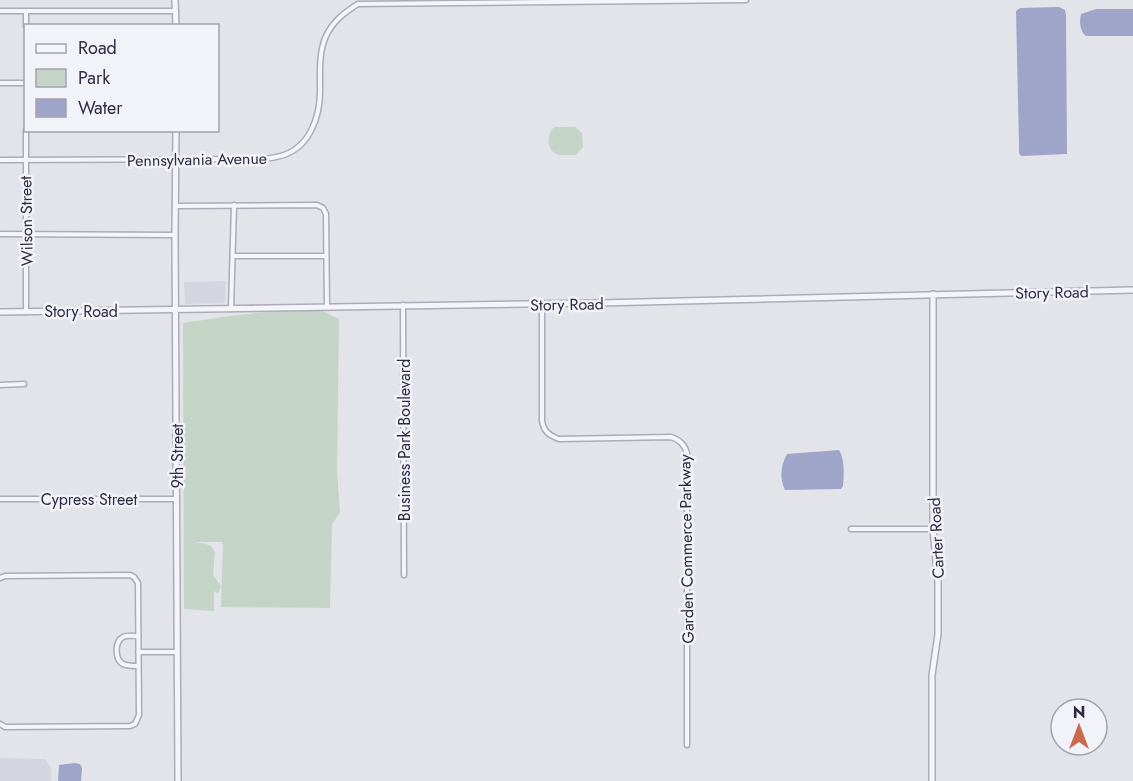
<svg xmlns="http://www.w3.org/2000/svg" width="1133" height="781" font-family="Jost,sans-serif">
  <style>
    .built { fill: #d5d5df }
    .green { fill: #c4d4c6 }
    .water { fill: #9fa4c9 }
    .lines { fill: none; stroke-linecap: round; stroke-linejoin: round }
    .minor-casing { stroke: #acacb8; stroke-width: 7 }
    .tertiary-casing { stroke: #acacb8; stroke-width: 8 }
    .minor { stroke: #f5f5f9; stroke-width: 4 }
    .tertiary { stroke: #f5f5f9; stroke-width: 5 }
    .labels { text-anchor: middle; stroke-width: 5; stroke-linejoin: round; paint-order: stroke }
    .street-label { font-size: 16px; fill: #2b2b42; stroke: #f2f3f8 }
  </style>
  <rect width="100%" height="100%" fill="#e3e3ea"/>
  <path class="built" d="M226 281 225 303 185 304 184 282Z
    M0 758 45 759 51 768V781H0Z"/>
  <path class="green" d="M554 127H575L582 133 583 147 576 155C571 155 565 155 560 155 546 152 546 136 554 127Z
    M296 309H318L339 319 337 472 340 512 332 525 330 608 221 607 223 546 222 542H195L210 545 215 552 213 575 221 586 219 592 217 593 214 591V611L184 609 183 323 237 315Z"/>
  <path class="water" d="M1059 7 1065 10 1066 15 1067 154 1021 156 1019 153V145L1016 11 1020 8Z
    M1096 9H1133V36H1086C1080 31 1079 22 1081 14Z
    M839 450C845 460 844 475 843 486L841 489 785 490C779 478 781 465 787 454Z
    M75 763 80 764 82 768 81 781H58L59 765Z"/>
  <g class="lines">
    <g class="minor-casing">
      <path id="minor" d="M0 11H176
        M26 11V26
        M0 83H26
        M26 130V312
        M0 160 253 159C261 159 269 159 276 157 310 151 321 116 320 86 320 69 319 52 326 36 333 21 345 12 358 4L746 0
        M175 206 317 205 323 208 326 214 327 307
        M0 234 175 235
        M233 256H326
        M542 304V421C544 432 549 435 559 439L671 437C680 440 684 444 687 453V745
        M403 305 404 575
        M231 309 234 205
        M0 385 24 384
        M0 499H176
        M851 529H933
        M0 578 5 576 130 575 134 577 138 583 139 715 135 724 130 726 5 727 0 724
        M138 636C133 636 127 635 123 637 114 642 115 660 123 664 127 666 133 666 138 666
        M138 652H177"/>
    </g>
    <g class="tertiary-casing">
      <path id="tertiary" d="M175 0 176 26
        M176 130 175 235 178 781
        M0 312 599 303 1133 290
        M932 781V675L938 634V582L933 529V294"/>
    </g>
    <use href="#minor" class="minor"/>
    <use href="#tertiary" class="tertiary"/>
  </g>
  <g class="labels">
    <g class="street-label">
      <text transform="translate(197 159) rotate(-1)" y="6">Pennsylvania Avenue</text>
      <text transform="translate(26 221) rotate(-91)" y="6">Wilson Street</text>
      <text transform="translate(1052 292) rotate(-1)" y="6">Story Road</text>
      <text transform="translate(567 304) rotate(-1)" y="6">Story Road</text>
      <text x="81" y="317">Story Road</text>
      <text transform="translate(404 440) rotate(-90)" y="6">Business Park Boulevard</text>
      <text transform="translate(177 456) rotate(-90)" y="6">9th Street</text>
      <text x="89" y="505">Cypress Street</text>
      <text transform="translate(936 538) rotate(-93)" y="6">Carter Road</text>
      <text transform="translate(686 549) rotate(-91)" y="6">Garden Commerce Parkway</text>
    </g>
  </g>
  <rect x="24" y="24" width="195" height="108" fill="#f2f3f8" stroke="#a2a3af" stroke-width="1.5"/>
  <rect x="36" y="44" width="30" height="9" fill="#f5f5f9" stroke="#a2a3af" stroke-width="1.5"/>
  <text x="78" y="54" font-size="18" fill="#2b2b42">Road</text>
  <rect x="36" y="69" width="30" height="18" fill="#c4d4c6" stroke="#a2a3af" stroke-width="1.5"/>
  <text x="78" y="84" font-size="18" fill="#2b2b42">Park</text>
  <rect x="36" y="99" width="30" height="18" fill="#9fa4c9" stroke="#a2a3af" stroke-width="1.5"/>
  <text x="78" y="114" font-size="18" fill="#2b2b42">Water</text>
  <g transform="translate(1079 727)"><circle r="28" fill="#f2f3f8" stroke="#a2a3af" stroke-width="1.5"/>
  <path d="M0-4.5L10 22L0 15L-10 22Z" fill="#ca694d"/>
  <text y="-9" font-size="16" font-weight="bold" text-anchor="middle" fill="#2b2b42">N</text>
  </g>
</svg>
